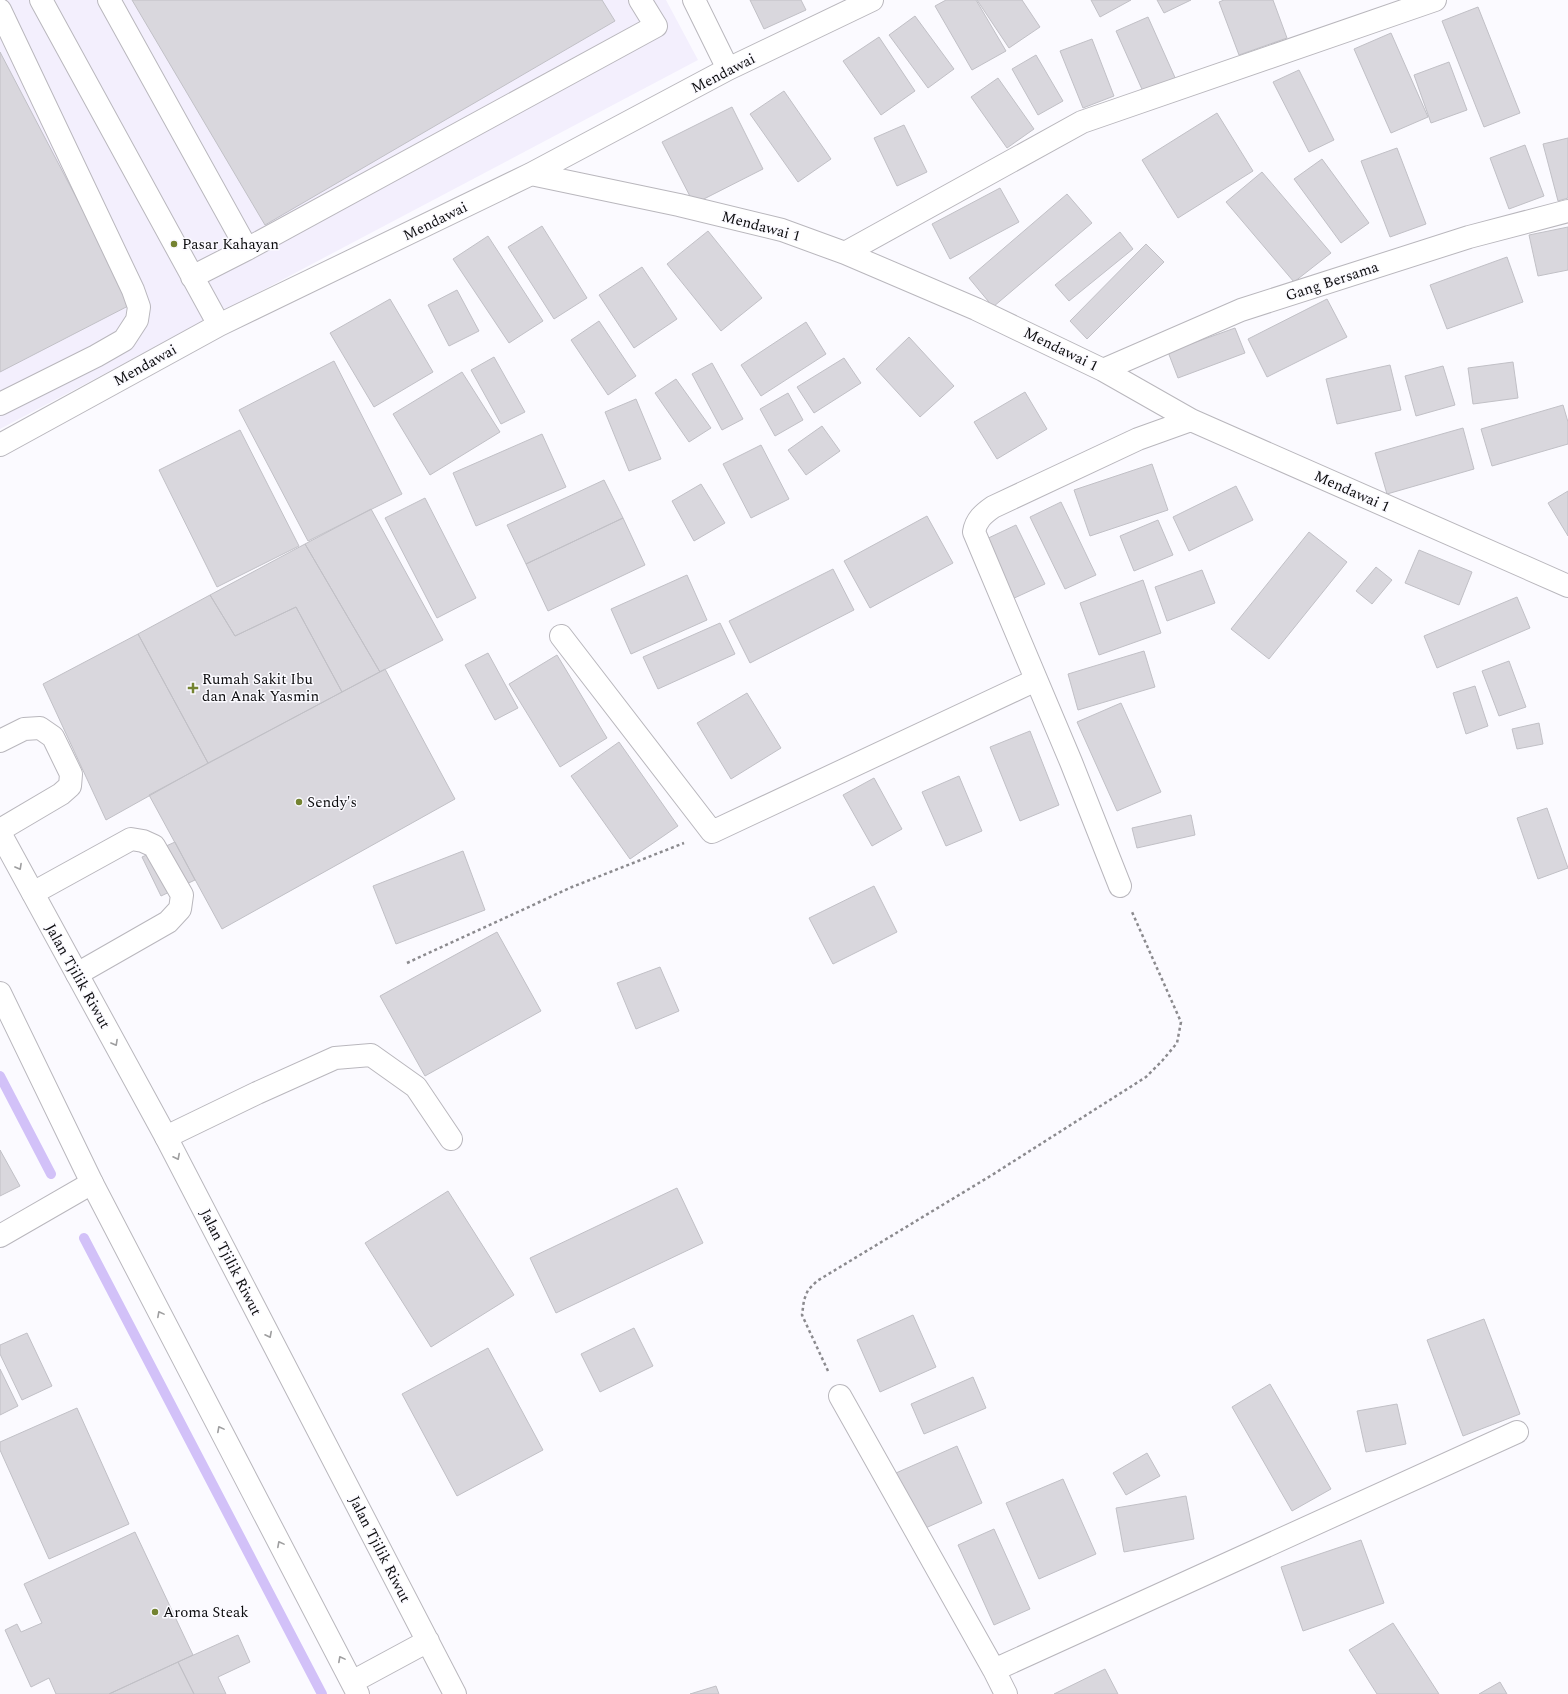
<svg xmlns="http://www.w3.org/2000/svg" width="1568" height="1694" font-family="Spectral,serif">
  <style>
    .built { fill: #f3effd }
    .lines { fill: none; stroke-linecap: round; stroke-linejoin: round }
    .stream { stroke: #d2c1f8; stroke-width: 10 }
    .building { fill: #d9d7dd; stroke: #c1c0c6 }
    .minor-casing { stroke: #b9b7bd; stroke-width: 24 }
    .highway-casing { stroke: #b9b7bd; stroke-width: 24 }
    .path { stroke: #8b8a8e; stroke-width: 2.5; stroke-dasharray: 3 3; stroke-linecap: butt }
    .minor { stroke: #fff; stroke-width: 22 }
    .highway { stroke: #fff; stroke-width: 22 }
    .oneway { stroke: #9e9e9f }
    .poi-dot { fill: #748331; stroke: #fbfaff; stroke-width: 1.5 }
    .labels { text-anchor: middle; stroke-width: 3; stroke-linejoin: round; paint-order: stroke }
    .street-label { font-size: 15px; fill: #0c0c0e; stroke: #fbfaff }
    .poi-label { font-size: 15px; fill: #0c0c0e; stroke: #fbfaff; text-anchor: start }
  </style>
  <rect width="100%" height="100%" fill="#fbfaff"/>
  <path class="built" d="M0 0H666L698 60 0 429Z"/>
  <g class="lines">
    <path class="stream" d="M0 1076 51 1174
      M84 1238 322 1694"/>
  </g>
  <path class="building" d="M132 0H602L615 21 265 225Z
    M750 0H801L806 10 764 29Z
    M946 0H976L1006 51 972 70 935 6Z
    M977 0H1022L1040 27 1009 48Z
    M1091 0H1131L1100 17Z
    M1157 0H1191L1164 13Z
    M1224 0H1273L1287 38 1239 55 1219 2Z
    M1478 7 1520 113 1484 127 1442 21Z
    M915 16 954 69 928 88 889 35Z
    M1148 17 1177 82 1145 96 1116 31Z
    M1391 33 1428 117 1391 133 1354 49Z
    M879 37 915 91 881 115 843 61Z
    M1092 39 1114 96 1083 108 1060 51Z
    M0 52 132 304 0 372Z
    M1036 55 1063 101 1038 115 1012 69Z
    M1449 62 1467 110 1431 123 1414 75Z
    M1299 70 1334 140 1309 152 1273 82Z
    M998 78 1034 129 1007 148 971 97Z
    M784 91 831 159 798 182 750 114Z
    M732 107 763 169 694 204 662 142Z
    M1217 113 1253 171 1178 218 1142 160Z
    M904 125 927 172 897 186 874 138Z
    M1568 138V198L1558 201 1543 144Z
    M1525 145 1544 196 1509 209 1490 158Z
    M1397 148 1426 224 1390 237 1361 161Z
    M1322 159 1369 223 1341 243 1294 179Z
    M1262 172 1331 253 1294 282 1226 202Z
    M1000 188 1019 222 950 259 932 224Z
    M1067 194 1092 223 993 307 969 278Z
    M542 226 587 298 554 319 508 247Z
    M1568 227V270L1538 276 1529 235Z
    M708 231 762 298 721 331 667 264Z
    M1120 232 1133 249 1069 301 1055 285Z
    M488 236 543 321 509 343 453 259Z
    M1146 244 1164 262 1087 339 1070 321Z
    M1507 257 1523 302 1447 329 1430 285Z
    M642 267 677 319 634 348 599 295Z
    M457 290 479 331 449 346 428 305Z
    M390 299 433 372 374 407 330 333Z
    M1327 299 1347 337 1267 377 1248 339Z
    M599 321 636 376 608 395 571 340Z
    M806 322 826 354 761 396 741 365Z
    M1235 328 1245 353 1178 378 1168 352Z
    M909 337 954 386 920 417 876 369Z
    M494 357 525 412 501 424 471 370Z
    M844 358 861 383 814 413 797 387Z
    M334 361 402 494 308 541 239 410Z
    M1513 362 1518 398 1473 404 1468 368Z
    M712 363 743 419 722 430 692 374Z
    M1390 365 1401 410 1337 424 1326 379Z
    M1443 366 1455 405 1416 416 1405 376Z
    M462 372 500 432 430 475 393 414Z
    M676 379 711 428 689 442 655 393Z
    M1025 392 1047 429 997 459 974 422Z
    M788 393 803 420 775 436 760 409Z
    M636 399 661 459 629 471 605 412Z
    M1563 405 1568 422V444L1492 466 1481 429Z
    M822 426 840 451 806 475 788 450Z
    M1463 428 1474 469 1387 494 1375 453Z
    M240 430 299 546 217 587 159 470Z
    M542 434 566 487 476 526 453 473Z
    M761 445 789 499 751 518 723 464Z
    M1152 464 1168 510 1090 536 1074 490Z
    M604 480 623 518 526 564 507 525Z
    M701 484 725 523 694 541 672 501Z
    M1236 486 1253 520 1189 551 1173 517Z
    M1568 491V536L1548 503Z
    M425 498 476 598 437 618 385 518Z
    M1061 502 1096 575 1065 589 1030 517Z
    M371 509 443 640 380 672 305 544Z
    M927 516 953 563 870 608 844 561Z
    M623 518 645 565 548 611 526 564Z
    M1158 520 1173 555 1134 571 1120 536Z
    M1016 525 1045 584 1010 600 982 541Z
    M1309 532 1347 562 1269 659 1231 629Z
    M305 544 380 672 342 692 296 607 235 636 210 595Z
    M1419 550 1472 572 1459 605 1405 583Z
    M1376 567 1392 580 1372 604 1356 591Z
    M833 569 854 610 750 663 729 621Z
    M1202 570 1215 603 1167 621 1155 587Z
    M687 575 707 620 631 654 611 609Z
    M1143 580 1161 633 1099 655 1080 603Z
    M210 595 235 636 296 607 342 692 208 763 138 634Z
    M1517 597 1530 628 1437 668 1424 636Z
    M720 623 735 654 658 689 643 657Z
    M138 634 208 763 106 820 43 684Z
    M1144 651 1155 687 1078 710 1068 674Z
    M488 653 518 708 495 720 465 665Z
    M557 655 607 738 560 767 509 684Z
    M1509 661 1526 707 1499 716 1482 671Z
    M385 669 455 799 222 929 149 795Z
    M1475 686 1488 726 1466 734 1453 693Z
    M747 693 781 748 731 779 697 723Z
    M1121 703 1161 792 1117 811 1077 722Z
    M1539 723 1543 744 1517 749 1512 729Z
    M1030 731 1059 805 1020 821 990 747Z
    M619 742 678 826 630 859 571 776Z
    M959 776 982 831 946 846 922 792Z
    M874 778 902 829 872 846 843 795Z
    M1547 808 1568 868 1538 879 1517 818Z
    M1191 815 1195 835 1137 848 1132 828Z
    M175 842 195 880 161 896 142 857Z
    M463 851 485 910 396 944 373 886Z
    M874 886 897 932 833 964 809 918Z
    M497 932 541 1011 425 1076 380 996Z
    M660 967 679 1011 636 1029 617 983Z
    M0 1150 20 1186 0 1196Z
    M677 1188 703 1243 556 1313 530 1258Z
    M448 1191 514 1295 431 1347 365 1243Z
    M913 1315 936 1367 880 1392 857 1340Z
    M1484 1319 1520 1414 1463 1436 1427 1340Z
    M634 1328 653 1366 600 1392 581 1354Z
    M27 1333 52 1386 22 1400 0 1354V1345Z
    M488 1348 543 1450 457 1496 402 1394Z
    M0 1369 18 1406 0 1415Z
    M973 1377 986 1408 924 1434 911 1404Z
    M1270 1384 1331 1489 1292 1511 1232 1407Z
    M1397 1404 1406 1444 1366 1452 1357 1411Z
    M77 1408 129 1524 49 1559 0 1450V1442Z
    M957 1446 982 1503 921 1530 896 1473Z
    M1147 1453 1160 1476 1126 1495 1113 1473Z
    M1063 1479 1096 1554 1039 1579 1006 1503Z
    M1186 1496 1194 1539 1124 1552 1116 1508Z
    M994 1529 1030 1609 994 1625 958 1545Z
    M135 1532 193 1655 109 1694H56L49 1678 31 1687 5 1630 17 1624 21 1632 42 1623 24 1584Z
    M1361 1540 1384 1603 1303 1631 1281 1567Z
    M1393 1623 1439 1694H1377L1349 1650Z
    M238 1635 250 1662 218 1677 226 1694H194L178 1662Z
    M178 1662 194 1694H109Z
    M1105 1669 1118 1694H1054Z
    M1500 1682 1507 1694H1479Z
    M716 1686 719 1694H690Z"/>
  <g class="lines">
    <g class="minor-casing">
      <path id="minor" d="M41 0 219 325
        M109 0 247 249 192 277
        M694 0 728 69
        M0 10 133 290 139 307 137 320 124 340 96 356 0 404
        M531 174 679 205 782 230 845 253 976 309 1103 370 1191 420 1568 586
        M247 249 656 26 640 0
        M845 253 1082 122 1435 0
        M1103 370 1241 310 1469 237 1568 211
        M0 445 219 325 531 174 728 69 872 0
        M561 636 712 832 1036 680
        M0 741 24 729 40 728 53 737 71 774 70 786 61 794 0 830
        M1120 886 1071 762 974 532C976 520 983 514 993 507L1138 439 1191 420
        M33 893 131 839 143 841 154 846 182 895 180 909 168 922 77 974
        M166 1137 257 1093 335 1058 371 1055 416 1087 451 1139
        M0 1236 92 1183
        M840 1396 994 1670 1006 1694
        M994 1670 1517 1432"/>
    </g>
    <g class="highway-casing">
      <path id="highway" d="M0 833 166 1137 455 1694
        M0 993 92 1183 358 1694
        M352 1682 428 1641"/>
    </g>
    <path class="path" d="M407 963 572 887 684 843
      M828 1371 802 1315 804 1300 808 1290 817 1281 992 1175 1146 1077 1162 1061 1177 1043 1181 1022 1132 912"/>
    <use href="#minor" class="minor"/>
    <use href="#highway" class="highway"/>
  </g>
  <defs><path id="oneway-chevron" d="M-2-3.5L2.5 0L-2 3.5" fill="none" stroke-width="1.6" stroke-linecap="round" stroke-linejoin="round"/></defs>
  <g class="oneway">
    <use href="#oneway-chevron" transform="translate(19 867) rotate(61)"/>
    <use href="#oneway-chevron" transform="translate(115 1043) rotate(61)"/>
    <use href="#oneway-chevron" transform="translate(177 1157) rotate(63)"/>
    <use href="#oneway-chevron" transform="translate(160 1314) rotate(-118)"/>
    <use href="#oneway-chevron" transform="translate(269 1335) rotate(63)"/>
    <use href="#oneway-chevron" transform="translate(220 1429) rotate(-118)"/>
    <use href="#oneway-chevron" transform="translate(280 1544) rotate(-118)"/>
    <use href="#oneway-chevron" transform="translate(341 1659) rotate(-118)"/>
  </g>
  <g class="poi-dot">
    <circle cx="174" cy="244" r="4"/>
    <path d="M191 682h4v4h4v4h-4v4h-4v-4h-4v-4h4z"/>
    <circle cx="299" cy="802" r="4"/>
    <circle cx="155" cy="1612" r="4"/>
  </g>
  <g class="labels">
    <g class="street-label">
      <text transform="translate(723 73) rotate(-27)" y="5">Mendawai</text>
      <text transform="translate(435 221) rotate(-26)" y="5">Mendawai</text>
      <text transform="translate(761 226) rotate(15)" y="5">Mendawai 1</text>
      <text transform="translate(1332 281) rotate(-18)" y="5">Gang Bersama</text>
      <text transform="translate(1061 349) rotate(26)" y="5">Mendawai 1</text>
      <text transform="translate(145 365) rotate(-29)" y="5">Mendawai</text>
      <text transform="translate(1352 491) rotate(24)" y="5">Mendawai 1</text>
      <text transform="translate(78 976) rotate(61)" y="5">Jalan Tjilik Riwut</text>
      <text transform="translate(231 1262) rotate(63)" y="5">Jalan Tjilik Riwut</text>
      <text transform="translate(380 1549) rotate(63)" y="5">Jalan Tjilik Riwut</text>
    </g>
    <g class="poi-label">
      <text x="182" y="249">Pasar Kahayan</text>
      <text x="202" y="684">Rumah Sakit Ibu<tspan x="202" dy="17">dan Anak Yasmin</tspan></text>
      <text x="307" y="807">Sendy's</text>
      <text x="163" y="1617">Aroma Steak</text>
    </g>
  </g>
</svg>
